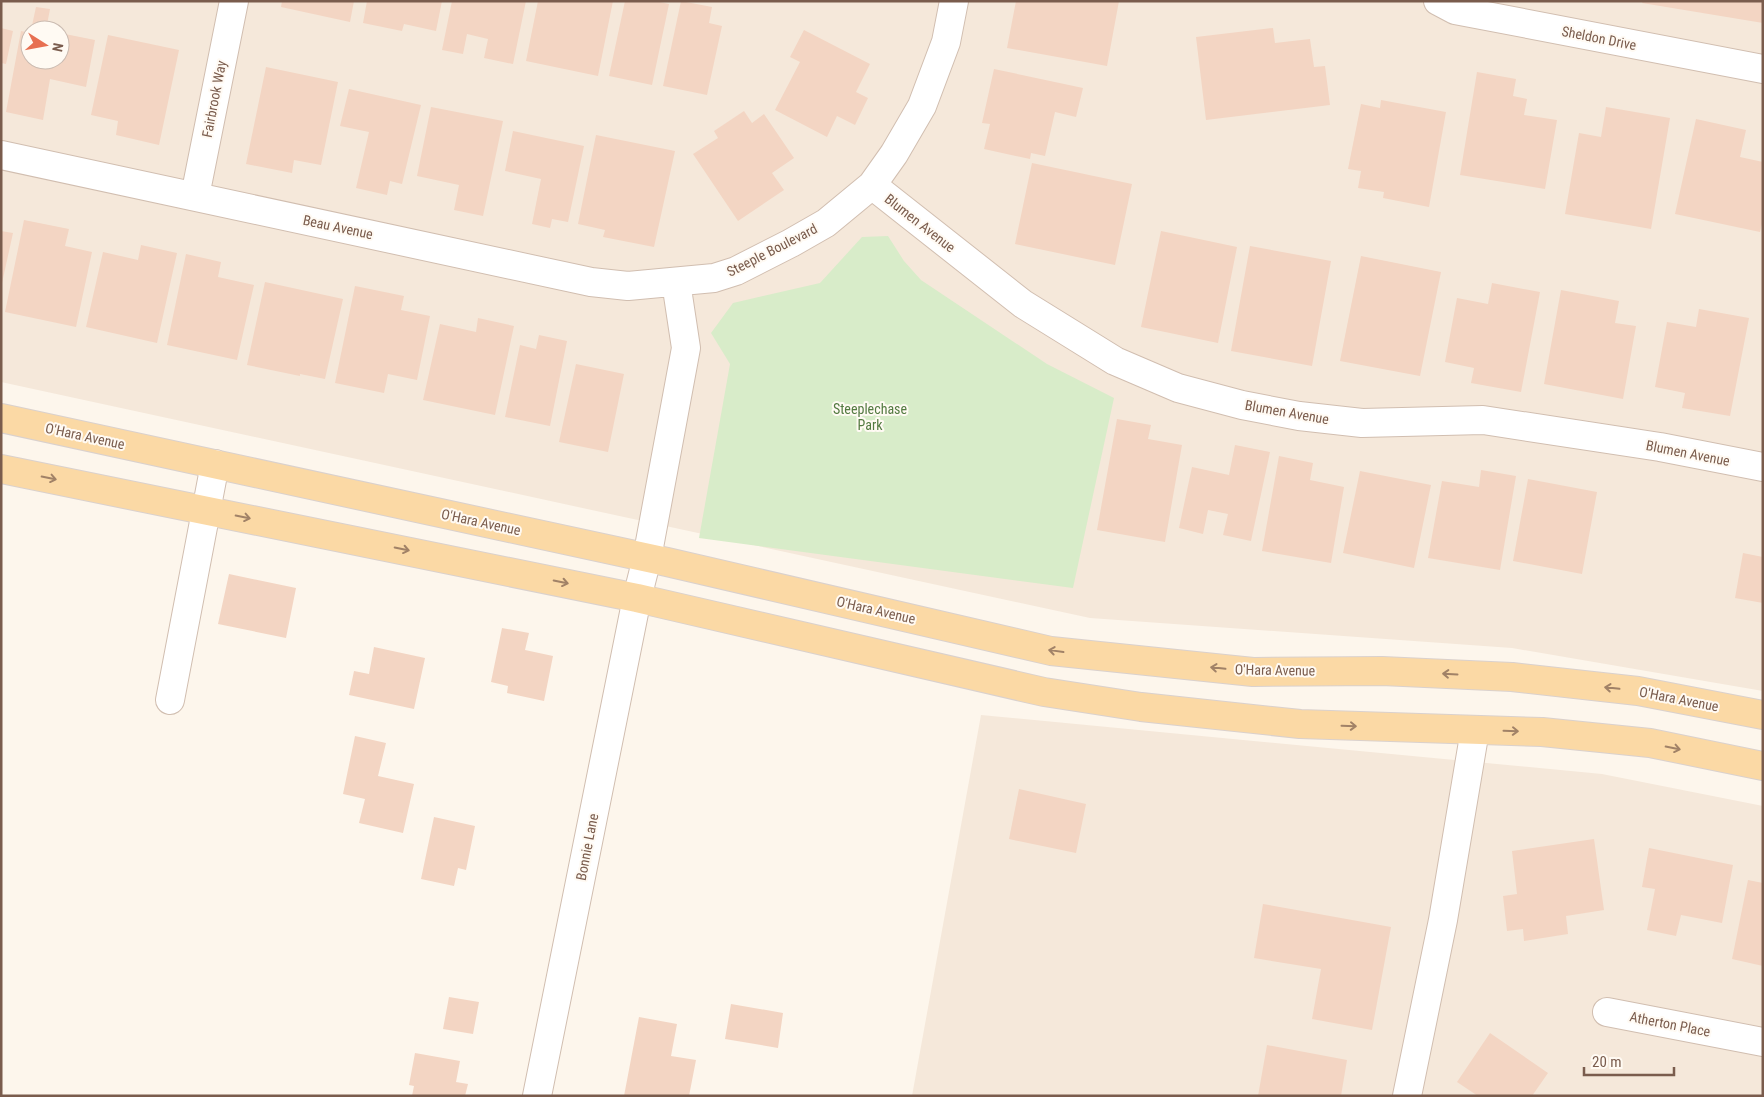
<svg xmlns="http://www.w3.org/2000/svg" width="1764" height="1097" font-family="'Roboto Condensed',sans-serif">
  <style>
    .residential { fill: #f5e8da; fill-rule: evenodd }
    .green { fill: #d8ecc9 }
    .building { fill: #f3d5c3 }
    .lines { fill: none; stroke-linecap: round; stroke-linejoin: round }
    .minor-casing { stroke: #d1beb0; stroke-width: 30 }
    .major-casing { stroke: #dad1cd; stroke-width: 30 }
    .minor { stroke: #fff; stroke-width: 28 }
    .major { stroke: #fbd9a5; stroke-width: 28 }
    .oneway { stroke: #a18267 }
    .labels { text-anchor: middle; stroke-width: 4; stroke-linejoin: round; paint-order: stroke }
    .street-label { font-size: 14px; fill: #7a5c4d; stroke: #fffaf3 }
    .park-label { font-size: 14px; fill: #537a41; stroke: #fffaf3 }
  </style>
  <rect width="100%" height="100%" fill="#fdf6ec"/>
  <path class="residential" d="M1 1H1763V691L1512 648 1090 618 1 382ZM30 30H60V60H30Z
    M981 715 1602 774 1763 806V1096H912Z"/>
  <path class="green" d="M888 236 904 261 921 280 1047 364 1114 398 1073 588 699 538 730 364 711 333 733 303 820 283 862 237Z"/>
  <path class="building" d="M282 1H354L350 22 281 7Z
    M367 1H442L436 31 404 24 402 31 363 23Z
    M452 1H526L513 64 484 58 488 39 467 34 463 54 442 50Z
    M538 1H613L598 76 526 61Z
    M625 1H655L669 4 652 85 609 76Z
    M681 1 712 7 709 23 722 26 707 95 663 86Z
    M1016 1H1119L1107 66 1007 48Z
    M1643 1H1763V23L1642 3Z
    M36 7 50 9 46 30H31Z
    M1 28 13 31 6 64 1 63Z
    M1273 28 1275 43 1310 39 1314 67 1325 66 1330 105 1206 120 1196 37Z
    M804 30 870 64 856 92 868 98 855 125 837 116 827 137 775 110 800 62 790 57Z
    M21 31 30 33V60H60V33L95 40 86 87 50 79 43 120 6 112Z
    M108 35 179 50 159 145 116 135 118 121 91 115Z
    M266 67 338 82 321 165 294 160 292 173 246 164Z
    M994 69 1083 88 1076 117 1055 112 1045 156 1031 153 1030 159 984 149 990 124 982 123Z
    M1477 72 1516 79 1513 96 1527 99 1524 115 1557 120 1545 189 1460 175Z
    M349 89 421 105 402 184 390 181 387 195 356 188 369 132 340 126Z
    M1381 100 1446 112 1429 207 1383 198 1384 192 1358 188 1361 171 1348 169 1361 104 1380 108Z
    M431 107 503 121 483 216 454 210 459 185 417 176Z
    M1606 107 1670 118 1651 229 1565 214 1579 133 1601 137Z
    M744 111 752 123 764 114 794 158 772 173 784 190 738 221 693 154 718 138 714 131Z
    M1696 119 1746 130 1740 157 1763 162V220L1760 232 1675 214Z
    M513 131 584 146 568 222 552 219 550 228 532 224 541 179 505 171Z
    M596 135 675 151 654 247 603 237 605 230 578 224Z
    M1032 163 1132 184 1115 265 1015 244Z
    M24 220 69 229 65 246 92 252 76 327 5 312Z
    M1 231 13 233 2 283H1Z
    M1161 231 1237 247 1218 343 1141 327Z
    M141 245 177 253 157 343 86 327 103 252 138 260Z
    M1250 246 1331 261 1312 366 1231 351Z
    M186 254 221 262 218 277 254 285 237 360 167 345Z
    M1361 256 1441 272 1420 376 1340 361Z
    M265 282 343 299 325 379 300 374V376L247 365Z
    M1492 283 1540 292 1521 392 1471 383 1474 368 1445 362 1457 298 1488 304Z
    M355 286 404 296 401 310 430 316 417 380 388 374 384 393 335 383Z
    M1561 290 1619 301 1615 323 1636 326 1623 399 1544 384Z
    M1699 309 1749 318 1730 416 1682 408 1685 393 1655 387 1667 322 1696 327Z
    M478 318 514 326 495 415 423 400 440 324 476 332Z
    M539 335 567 341 550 426 505 417 520 345 536 349Z
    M576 364 624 374 608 452 559 442Z
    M1117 419 1151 425 1148 439 1182 445 1165 542 1097 530Z
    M1235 445 1270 452 1251 541 1223 535 1228 514 1208 510 1203 534 1179 528 1192 467 1229 475Z
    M1279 456 1313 463 1310 480 1344 487 1331 563 1262 551Z
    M1481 470 1516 476 1500 570 1428 558 1442 481 1479 487Z
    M1360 471 1431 485 1414 568 1343 553Z
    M1528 479 1597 492 1582 574 1513 561Z
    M1743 553 1763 557V603L1735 598Z
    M229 574 296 588 286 638 218 624Z
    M502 628 529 633 525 650 553 656 544 701 507 693 508 686 491 682Z
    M374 647 425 658 414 709 349 695 354 671 369 674Z
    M355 736 386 743 378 776 414 784 403 833 359 823 365 799 343 794Z
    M1019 789 1086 804 1076 853 1009 839Z
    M434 817 475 826 466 870 458 868 454 886 421 879Z
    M1594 839 1604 910 1566 916 1568 934 1524 941 1523 929 1507 931 1503 896 1517 894 1512 851Z
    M1649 848 1733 865 1722 923 1681 915 1676 936 1647 930 1655 889 1642 887Z
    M1748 880 1763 883V966L1732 959Z
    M1263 904 1391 927 1372 1030 1312 1019 1321 969 1254 958Z
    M449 997 479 1002 473 1034 443 1029Z
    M731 1004 783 1013 778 1048 725 1039Z
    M639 1017 677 1024 671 1056 696 1060 689 1096H624Z
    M1490 1033 1548 1073 1532 1096H1478L1457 1082Z
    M1267 1045 1347 1060 1341 1096H1258Z
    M415 1053 460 1061 456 1082 468 1084 465 1096H412L414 1086 409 1085Z"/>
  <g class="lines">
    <g class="minor-casing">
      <path id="minor" d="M1438 1 1455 10 1763 69
        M1 155 591 282 628 286 714 278 736 271 791 243 826 223 872 185 894 154 922 106 946 42 954 1
        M872 185 1023 304 1115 361 1178 388 1242 405 1299 416 1362 423 1483 420 1660 447 1763 467
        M195 196 234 1
        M170 700 215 464
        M1607 1012 1763 1042
        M537 1096 637 598 647 558 686 348 676 282
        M1407 1096 1443 920 1475 730"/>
    </g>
    <g class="major-casing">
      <path id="major" d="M1 418 667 562 1051 651 1253 672 1382 671 1512 677 1638 691 1763 715
        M1 469 637 598 1044 692 1141 707 1300 724 1542 732 1650 743 1763 766"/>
    </g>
    <use href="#minor" class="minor"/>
    <use href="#major" class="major"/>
  </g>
  <defs><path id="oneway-shaft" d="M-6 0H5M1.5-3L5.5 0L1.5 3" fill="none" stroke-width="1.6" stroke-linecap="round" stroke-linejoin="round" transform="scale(1.25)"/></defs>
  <g class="oneway">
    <use href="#oneway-shaft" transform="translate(49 478) rotate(11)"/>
    <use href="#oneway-shaft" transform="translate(243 517) rotate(11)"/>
    <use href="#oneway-shaft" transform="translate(402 549) rotate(12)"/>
    <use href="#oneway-shaft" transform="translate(561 582) rotate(12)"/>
    <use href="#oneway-shaft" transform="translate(1056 651) rotate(-172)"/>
    <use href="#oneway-shaft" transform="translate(1218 668) rotate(-174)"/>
    <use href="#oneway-shaft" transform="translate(1450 674) rotate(-177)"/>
    <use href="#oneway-shaft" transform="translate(1612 688) rotate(-174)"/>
    <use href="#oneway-shaft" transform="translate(1349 726) rotate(2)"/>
    <use href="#oneway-shaft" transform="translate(1511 731) rotate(2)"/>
    <use href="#oneway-shaft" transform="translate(1673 748) rotate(11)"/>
  </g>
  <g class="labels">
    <g class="street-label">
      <text transform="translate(1599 38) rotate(11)" y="5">Sheldon Drive</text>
      <text transform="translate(214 99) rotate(-79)" y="5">Fairbrook Way</text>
      <text transform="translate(920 223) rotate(38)" y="5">Blumen Avenue</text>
      <text transform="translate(338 227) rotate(12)" y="5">Beau Avenue</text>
      <text transform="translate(772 250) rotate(-27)" y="5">Steeple Boulevard</text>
      <text transform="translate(1287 412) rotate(10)" y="5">Blumen Avenue</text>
      <text transform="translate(85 436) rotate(12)" y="5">O'Hara Avenue</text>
      <text transform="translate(1688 453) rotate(11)" y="5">Blumen Avenue</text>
      <text transform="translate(481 522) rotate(12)" y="5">O'Hara Avenue</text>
      <text transform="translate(876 610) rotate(13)" y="5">O'Hara Avenue</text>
      <text transform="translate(1275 670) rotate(1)" y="5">O'Hara Avenue</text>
      <text transform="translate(1679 699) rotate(11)" y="5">O'Hara Avenue</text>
      <text transform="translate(587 847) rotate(-79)" y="5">Bonnie Lane</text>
      <text transform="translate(1670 1024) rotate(11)" y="5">Atherton Place</text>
    </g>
    <g class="park-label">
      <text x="870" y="414">Steeplechase<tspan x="870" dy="16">Park</tspan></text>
    </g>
  </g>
  <rect width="1764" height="1097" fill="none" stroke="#7a5c4d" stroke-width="5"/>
  <g transform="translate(45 45) rotate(101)"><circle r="24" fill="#fffaf3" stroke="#cabbb1"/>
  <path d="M0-4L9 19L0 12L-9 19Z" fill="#e76f51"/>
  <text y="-8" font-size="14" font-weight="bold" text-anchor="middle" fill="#7a5c4d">N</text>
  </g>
  <path d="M1584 1067v8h90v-8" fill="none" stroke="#7a5c4d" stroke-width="2.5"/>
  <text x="1592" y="1067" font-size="15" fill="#7a5c4d" stroke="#fffaf3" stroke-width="4" paint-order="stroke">20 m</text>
</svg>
